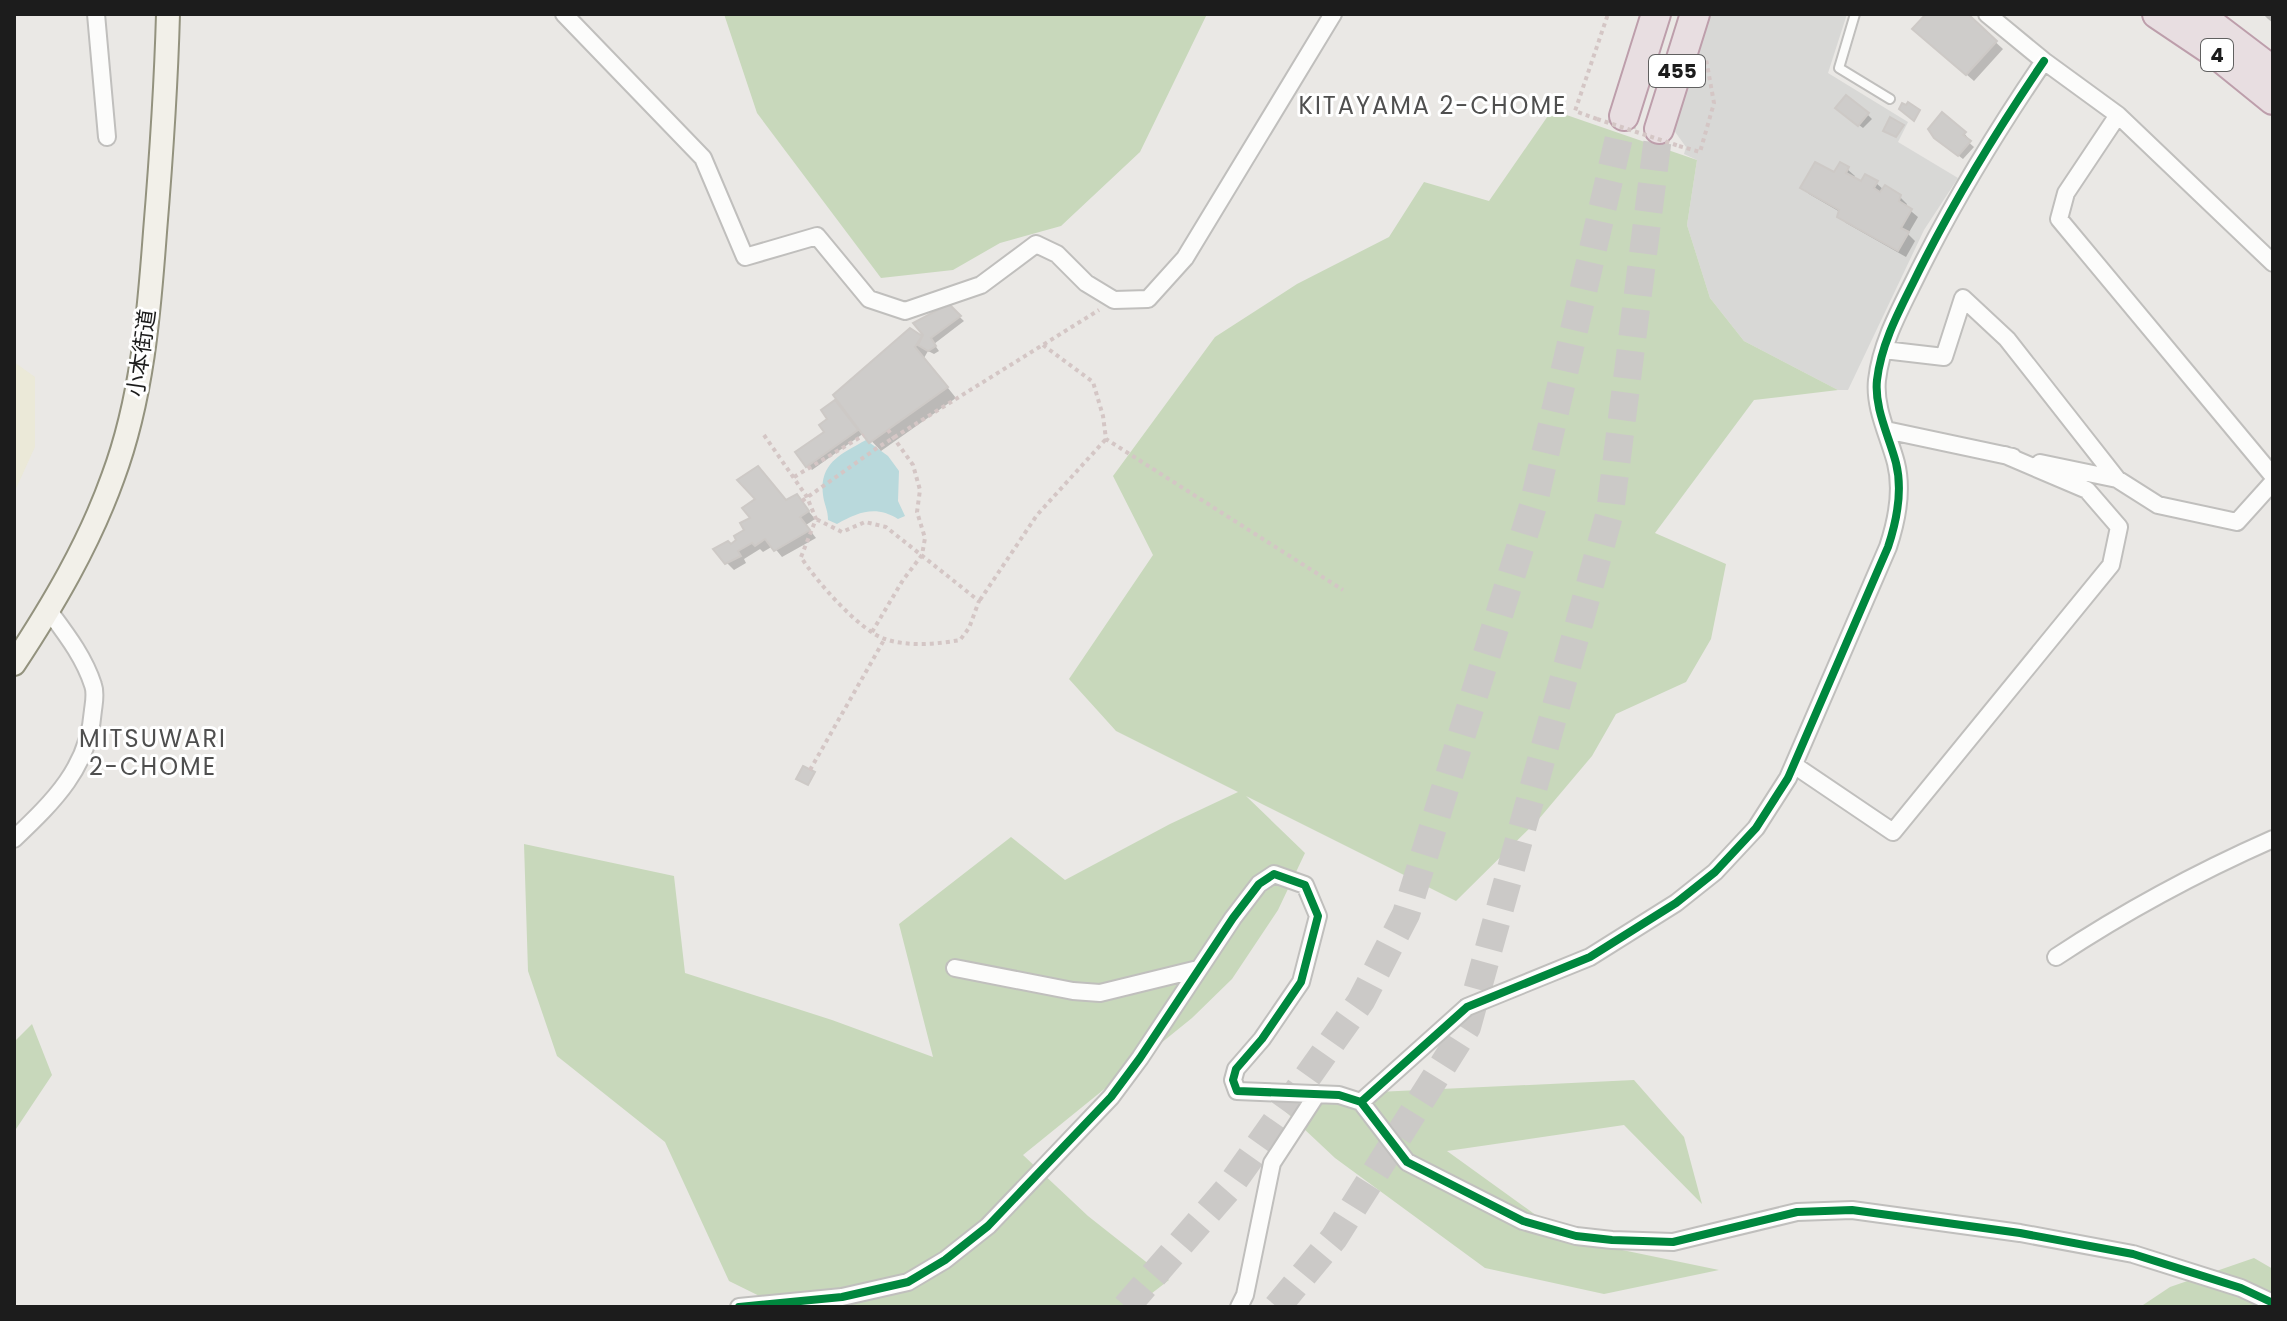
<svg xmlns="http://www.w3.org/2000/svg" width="2287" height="1321" font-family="Poppins,'Noto Sans JP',sans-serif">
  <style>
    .religious { fill: #d8d8d6 }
    .farmland { fill: #ebe9d8 }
    .forest { fill: #c8d8bb }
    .water { fill: #b9d9dc }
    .shadow { fill: #0003 }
    .building { fill: #ceccca; stroke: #cdc9c6; stroke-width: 2 }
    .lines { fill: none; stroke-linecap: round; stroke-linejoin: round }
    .highway-tunnel { stroke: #cbc9c7; stroke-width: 28; stroke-dasharray: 28 14; stroke-linecap: butt }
    .lane-casing { stroke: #c0bfbd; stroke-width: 12 }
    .street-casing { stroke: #c0bfbd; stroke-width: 20 }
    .secondary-casing { stroke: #93927e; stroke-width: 26 }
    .highway-casing { stroke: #bd9eab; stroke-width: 32 }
    .path { stroke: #d4c6c5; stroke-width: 4; stroke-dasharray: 4 4; stroke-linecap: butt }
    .lane { stroke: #fcfcfb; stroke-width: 8 }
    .street { stroke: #fcfcfb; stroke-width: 16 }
    .secondary { stroke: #f2f0e9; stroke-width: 22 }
    .highway { stroke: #e8dee1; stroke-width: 28 }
    .path-bridge { stroke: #d4c6c5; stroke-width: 4; stroke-dasharray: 4 4; stroke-linecap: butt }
    .cycleway-casing { stroke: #fff; stroke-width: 13 }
    .cycleway { stroke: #00873e; stroke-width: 8 }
    .labels { text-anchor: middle; stroke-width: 6; stroke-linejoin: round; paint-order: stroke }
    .shield { fill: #fff; stroke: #606060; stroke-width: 2 }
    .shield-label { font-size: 20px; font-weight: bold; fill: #1c1c1c }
    .street-label { font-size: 22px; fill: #1c1c1c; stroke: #fff }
    .neighbourhood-label { font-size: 24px; letter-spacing: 2px; fill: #4f4f4f; stroke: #fff }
  </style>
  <rect width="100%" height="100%" fill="#eae8e5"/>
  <path class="religious" d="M1710 14H1847L1828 73 1908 122 1898 142 1958 178 1924 230 1848 390H1838L1744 341 1710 298 1687 225 1697 160 1684 154 1686 147 1673 129Z"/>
  <path class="farmland" d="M14 362 35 377V447L14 493Z"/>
  <path class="forest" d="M724 14H1207L1140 152 1061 226 1000 243 953 270 881 278 757 113Z
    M1552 110 1697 160 1687 225 1710 298 1744 341 1838 390 1754 400 1655 533 1726 564 1711 639 1686 682 1616 714 1592 756 1538 820 1456 901 1246 796 1305 853 1278 910 1232 979 1192 1018 1023 1155 1088 1216 1169 1280 1134 1307H782L729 1281 665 1142 557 1056 528 971 524 844 674 876 685 973 832 1020 933 1057 899 924 1011 837 1065 880 1170 824 1238 792 1116 731 1069 679 1153 555 1113 476 1215 337 1297 284 1389 237 1424 182 1489 201Z
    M32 1024 52 1075 14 1132V1042Z
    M1634 1080 1684 1137 1702 1204 1624 1125 1447 1151 1569 1239 1719 1270 1604 1294 1485 1268 1335 1158 1270 1097Z
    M2254 1258 2273 1269V1307H2140L2170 1287Z"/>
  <path class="water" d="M866 440 888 456 899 471 898 501 905 516 898 519C876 505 858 512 837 524L828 520C828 510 824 504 823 495 819 463 841 454 866 440Z"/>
  <path class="shadow" d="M1928 14H1965L2003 49 1974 81 1922 36Z
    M2263 14H2273V23L2268 19Z
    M1842 112 1867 114 1872 119 1863 128Z
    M1964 133 1968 138 1966 140 1974 147 1963 159 1941 142Z
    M1847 169 1855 176 1853 179 1862 184 1876 183 1884 190 1900 197 1907 204 1906 207 1918 217 1908 234 1915 241 1906 257 1846 223 1839 216 1840 212 1809 194 1802 187Z
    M949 307 964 321 934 344 939 351 934 354 928 351 924 358 956 398 881 451 864 433 812 470 798 453 827 432 835 402 844 412 921 337 923 339Z
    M797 497 815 519 806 525 816 538 782 557 773 546 763 552 760 549 744 559 746 563 734 570 727 563 731 546Z"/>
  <path class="building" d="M1926 14H1968L1997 41 1966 75 1912 29Z
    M1846 95 1869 113 1858 126 1835 108Z
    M1908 102 1920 110 1914 121 1899 109 1902 103 1906 105Z
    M1942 112 1966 132 1963 135 1971 141 1958 156 1934 138 1928 129Z
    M1890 117 1904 125 1896 137 1883 131Z
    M1815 162 1834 172 1840 162 1849 167 1846 173 1861 181 1865 174 1878 181 1874 188 1880 192 1885 185 1901 195 1899 201 1912 209 1901 228 1909 232 1898 251 1837 217 1839 210 1800 188Z
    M949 304 961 316 931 338 936 346 928 351 918 345 923 335 913 323Z
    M910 328 922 336 915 347 948 387 869 443 833 395Z
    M835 400 858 430 806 467 795 452 824 432 819 425 827 419 821 410Z
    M758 466 786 500 797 494 809 511 800 517 810 530 774 551 765 539 755 546 752 543 738 551 741 556 725 564 713 549 728 541 731 544 736 540 734 536 744 530 740 523 750 518 742 508 755 499 737 480Z
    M803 766 815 772 808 785 796 779Z"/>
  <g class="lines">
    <path class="highway-tunnel" d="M1126 1307 1228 1189 1361 1001 1406 914 1533 506 1624 116
      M1277 1307 1334 1238 1467 1027 1610 512 1659 129"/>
    <g class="lane-casing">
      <path id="lane" d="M1855 14 1839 68 1890 99"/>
    </g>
    <g class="street-casing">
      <path id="street" d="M96 14 107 137
        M564 14 703 158 745 257 817 236 869 299 905 311 981 285 1036 244 1057 254 1086 283 1114 300 1148 299 1185 258 1333 14
        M1987 14 2044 61 2118 115 2273 263
        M2118 115 2066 193 2059 219 2273 476
        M1884 350 1944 357 1963 298 2007 339 2117 479
        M1886 430 2013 457
        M2040 463 2117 479 2158 505 2237 522 2273 482
        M1794 765 1893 832 2111 565 2119 527 2087 490 2005 455
        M14 839C54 801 89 767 93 710 94 702 96 693 93 685 84 657 66 634 49 611
        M2056 957C2127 910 2196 873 2273 839
        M955 968 1073 991 1100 993 1198 969
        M1361 1102 1467 1007 1590 957 1676 903 1715 872 1756 828 1788 778 1888 547C1897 520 1903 491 1896 463 1889 436 1874 408 1877 380 1881 345 1898 313 1913 283 1951 205 1995 133 2044 61
        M739 1307 842 1297 908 1282 945 1260 988 1226 1111 1097 1140 1058 1233 918 1259 884 1274 874 1305 885 1318 916 1301 982 1262 1039 1236 1069 1233 1080 1237 1091 1339 1095 1361 1102 1407 1162 1523 1221 1576 1236 1612 1240 1673 1242 1797 1212 1852 1210 2020 1233 2133 1254 2241 1288 2273 1303
        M1239 1307 1245 1295 1272 1163 1317 1094"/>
    </g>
    <g class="secondary-casing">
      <path id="secondary" d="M14 664C53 605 89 544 113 477 142 399 149 314 155 232 161 160 166 87 168 14"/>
    </g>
    <g class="highway-casing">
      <path id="highway" d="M2157 14 2215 53 2273 100
        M2198 14 2273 71
        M1624 116 1656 14
        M1659 129 1695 14"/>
    </g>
    <path class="path" d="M1597 119 1575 111 1608 14
      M1679 146 1700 152 1714 103 1706 59
      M1043 345 1093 382 1103 416 1106 439 1343 590
      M764 435 807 497 816 519 801 557C815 580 860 631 885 639 908 647 938 644 960 640L969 628 979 601 886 527 865 522 842 532 816 519
      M794 477 864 435
      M802 501 877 448 1099 310
      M980 600 1037 515 1106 439
      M872 632 903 580 922 555 925 538 917 512 920 490 913 465 888 430
      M810 770 884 640"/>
    <use href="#lane" class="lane"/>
    <use href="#street" class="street"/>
    <use href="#secondary" class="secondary"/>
    <use href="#highway" class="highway"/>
    <path class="path-bridge" d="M1597 119 1679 146"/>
    <g class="cycleway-casing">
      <path id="cycleway" d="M1361 1102 1467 1007 1590 957 1676 903 1715 872 1756 828 1788 778 1888 547C1897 520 1903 491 1896 463 1889 436 1874 408 1877 380 1881 345 1898 313 1913 283 1951 205 1995 133 2044 61
        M739 1307 842 1297 908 1282 945 1260 988 1226 1111 1097 1140 1058 1233 918 1259 884 1274 874 1305 885 1318 916 1301 982 1262 1039 1236 1069 1233 1080 1237 1091 1339 1095 1361 1102 1407 1162 1523 1221 1576 1236 1612 1240 1673 1242 1797 1212 1852 1210 2020 1233 2133 1254 2241 1288 2273 1303"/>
    </g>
    <use href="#cycleway" class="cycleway"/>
  </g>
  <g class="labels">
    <g class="shield">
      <rect x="2201" y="39" width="32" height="32" rx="6"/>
      <rect x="1649" y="55" width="56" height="32" rx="6"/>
    </g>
    <g class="shield-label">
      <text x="2217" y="62">4</text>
      <text x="1677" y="78">455</text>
    </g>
    <g class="street-label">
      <text transform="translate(141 353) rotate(-82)" y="8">小本街道</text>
    </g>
    <g class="neighbourhood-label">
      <text x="1433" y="114">KITAYAMA 2-CHOME</text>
      <text x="153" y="747">MITSUWARI<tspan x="153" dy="28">2-CHOME</tspan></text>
    </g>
  </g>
  <rect width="2287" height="1321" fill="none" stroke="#1c1c1c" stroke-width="32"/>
</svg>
